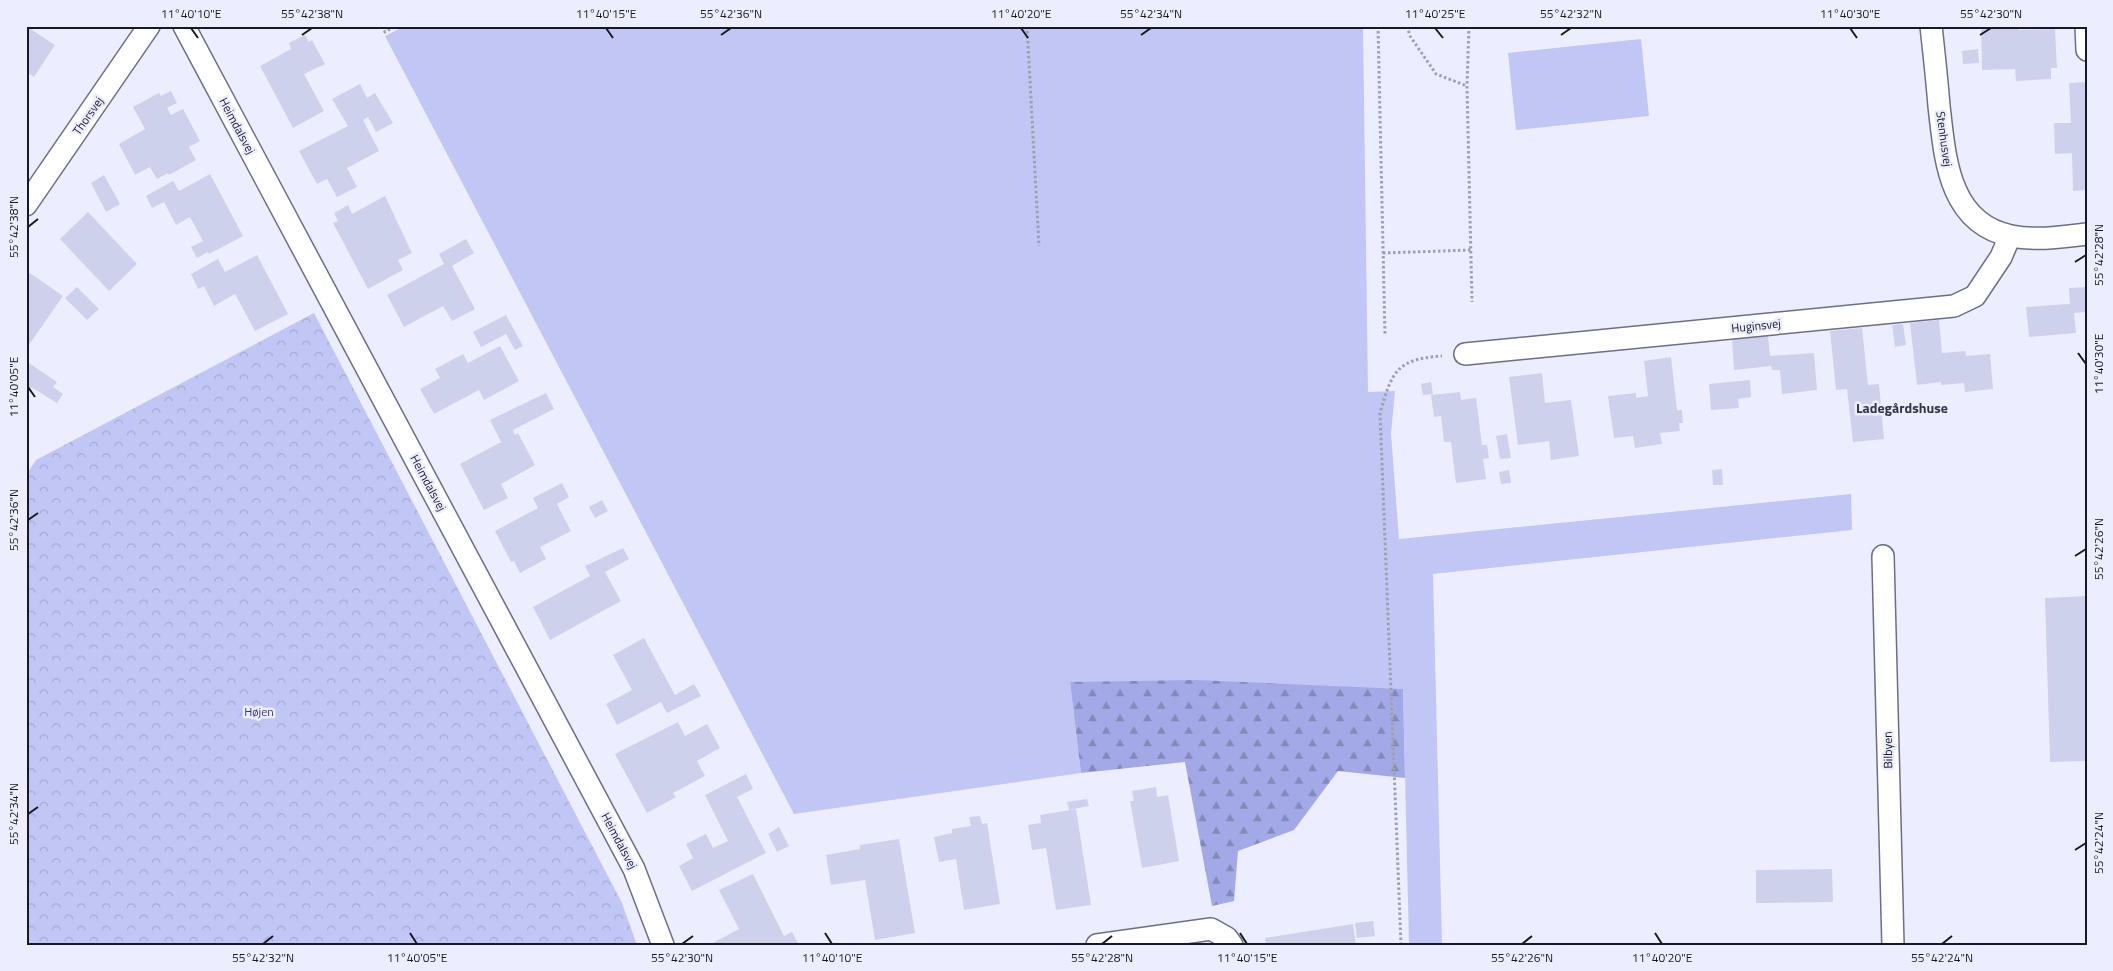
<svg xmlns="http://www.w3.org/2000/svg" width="2113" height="971" font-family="'Titillium Web',sans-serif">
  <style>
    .green { fill: #c1c6f5 }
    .forest { fill: url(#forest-firs) }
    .park { fill: url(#park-crowns) }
    .building { fill: #cdd1ec }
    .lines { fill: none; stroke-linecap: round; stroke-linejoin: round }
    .minor-casing { stroke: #6c6e86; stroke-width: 24 }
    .path { stroke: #9ea0ae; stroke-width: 3; stroke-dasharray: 2.5 2.5; stroke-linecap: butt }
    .minor { stroke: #fff; stroke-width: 21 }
    .ticks { fill: none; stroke: #181923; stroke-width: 2 }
    .labels { text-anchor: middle; stroke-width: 5; stroke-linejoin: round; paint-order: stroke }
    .street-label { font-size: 12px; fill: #181923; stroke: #eceeff }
    .park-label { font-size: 12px; fill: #35337b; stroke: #eceeff }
    .neighbourhood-label { font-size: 14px; font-weight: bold; fill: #33354a; stroke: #eceeff }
    .neatline { fill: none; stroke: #181923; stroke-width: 2 }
    .ticks-label { font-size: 12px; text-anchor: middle; fill: #181923 }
  </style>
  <defs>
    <pattern id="forest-firs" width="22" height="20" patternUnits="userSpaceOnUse" patternTransform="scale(1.25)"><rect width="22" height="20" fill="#a3a9e6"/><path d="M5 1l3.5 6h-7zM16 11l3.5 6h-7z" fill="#8489ba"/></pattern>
    <pattern id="park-crowns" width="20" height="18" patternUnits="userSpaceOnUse" patternTransform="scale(1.25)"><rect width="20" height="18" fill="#c1c6f5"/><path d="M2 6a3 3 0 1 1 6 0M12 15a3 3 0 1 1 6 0" fill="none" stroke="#a5aad2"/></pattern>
  </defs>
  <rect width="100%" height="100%" fill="#eceeff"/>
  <path class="green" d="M405 26H1363L1368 392 1395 391 1391 434 1399 539 1851 494 1852 530 1433 574 1442 945H1409L1403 689 1070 682 1081 773 794 814 385 36Z
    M1641 39 1649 116 1516 130 1508 53Z"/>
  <path class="forest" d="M1196 680 1403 689 1405 778 1338 771 1294 830 1238 851 1234 901 1212 906 1185 762 1081 773 1070 682Z"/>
  <path class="park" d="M314 313 622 903 637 945H26V475L36 460Z"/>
  <path class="building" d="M26 26 55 45 34 77 26 72Z
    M1981 26H2018L2019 30 2055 29 2057 68H2051V79L2016 81 2015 69 1982 70Z
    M305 35 309 42 312 40 325 64 304 74 324 111 293 128 260 66 291 49 289 43Z
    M1978 49 1979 63 1963 64 1962 51Z
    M2087 82V190L2073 191 2072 153 2055 154 2054 123H2071L2069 83Z
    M360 84 367 98 375 93 393 123 376 132 368 117 363 120 379 151 347 168 357 187 337 197 327 179 317 184 299 151 348 126 332 99Z
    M171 91 177 103 167 108 171 115 183 109 200 141 189 147 196 160 169 175 168 173 157 179 150 167 135 175 119 144 145 129 133 107 159 93 161 96Z
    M210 174 243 236 209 254 208 252 197 258 191 247 203 241 190 217 176 225 164 202 152 208 146 196 173 181 179 191Z
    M104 175 120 204 106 212 91 183Z
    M385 196 412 253 398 260 403 270 368 289 333 223 338 221 334 213 348 205 352 214Z
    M88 212 137 264 109 291 60 239Z
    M466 239 474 253 452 266 475 309 452 321 443 306 404 327 387 295 444 264 439 254Z
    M257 255 288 314 255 331 235 294 214 306 204 286 198 289 191 274 218 259 225 272Z
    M30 273 63 296 26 349V279Z
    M77 287 99 309 87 320 65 298Z
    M2087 287V312L2074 313 2076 333 2029 337 2026 307 2070 304 2069 288Z
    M506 315 523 346 515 350 506 334 481 347 473 332Z
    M1939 320 1942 353 1965 351 1966 356 1990 354 1993 389 1965 392 1964 383 1941 385V382L1917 385 1910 323Z
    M1903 324 1906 345 1895 347 1892 325Z
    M1862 328 1868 385 1879 384 1884 439 1853 442 1847 389 1836 390 1830 331Z
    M1768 336 1770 356 1814 353 1817 390 1782 394 1780 370H1772L1771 366 1734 370 1732 339Z
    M500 346 519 381 484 400 479 390 434 414 420 389 440 378 435 369 463 354 468 363Z
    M1671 357 1677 410H1682L1683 423H1679L1680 431 1660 433 1662 444 1635 448 1633 436 1614 438 1608 396 1636 393V398L1648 396 1644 361Z
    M26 361 57 382 53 387 63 394 57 403 31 387 26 394Z
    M1542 373 1545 403 1571 400 1579 456 1551 460 1549 441 1518 445 1509 377Z
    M1750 380 1751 397 1738 399 1739 408 1711 410 1709 384Z
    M1431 382 1433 394 1423 395 1421 384Z
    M1460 392 1461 400 1476 398 1482 445H1487L1489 458 1483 459 1486 479 1456 483 1451 442H1444L1441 416 1434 417 1431 395Z
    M546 393 554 409 513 430 515 435 518 433 535 465 501 484 508 498 484 510 460 464 501 442 490 420Z
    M1507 434 1511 458 1500 459 1496 436Z
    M1722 469 1723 485H1713L1712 470Z
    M1509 470 1511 483 1501 484 1499 472Z
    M562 483 569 497 557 504 571 531 540 547 546 559 520 573 514 561 511 562 495 531 538 508 533 498Z
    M602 500 608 511 595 518 589 507Z
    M623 548 629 559 605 572 621 601 550 640 533 607 590 576 585 566Z
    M2087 596V761L2050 762 2045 598Z
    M644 638 675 695 694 684 701 696 667 713 661 702 617 725 606 704 632 690 613 655Z
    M678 722 685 736 707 724 720 748 697 761 705 776 673 793 676 797 647 813 615 754Z
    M746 774 753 789 737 797 766 853 692 891 679 866 693 858 686 844 706 834 713 848 728 841 705 795Z
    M1156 787 1157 797 1168 795 1179 861 1142 868 1130 801H1134L1132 791Z
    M1087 799 1089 806 1069 810 1067 802Z
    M1076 809 1091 905 1056 910 1046 848 1032 850 1028 825 1041 823 1040 815Z
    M980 816 982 824 987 823 1000 904 964 910 956 859 939 862 934 837 952 833V829L971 826 969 817Z
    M779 827 789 846 777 852 768 834Z
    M899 839 915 933 875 940 865 880 831 885 826 855 860 849V845Z
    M1832 869 1833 902 1756 903V870Z
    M753 874 784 936 792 932 799 945H714L713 943 739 929 719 890Z
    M1373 921 1375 936 1357 938 1355 923Z
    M1353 924 1356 945H1266L1265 938Z"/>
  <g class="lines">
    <g class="minor-casing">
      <path id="minor" d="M184 26 634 869 663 945
        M1931 26C1934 53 1937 80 1939 106 1945 157 1948 223 2011 236 2035 241 2062 237 2087 234
        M2086 26 2087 50
        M26 205 149 26
        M1465 354 1954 306 1975 296 2001 257 2010 236
        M1883 556 1893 945
        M1097 945 1211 929 1227 938 1232 945"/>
    </g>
    <path class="path" d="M382 26 385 32 395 26
      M1027 26 1039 246
      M1378 26 1385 335
      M1407 26 1410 36 1436 74 1467 86
      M1469 26 1467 86 1472 302
      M1383 253 1471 250
      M1401 945 1380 413C1392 372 1396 359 1442 356"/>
    <use href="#minor" class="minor"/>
  </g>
  <path class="ticks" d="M191 28 198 38M606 28 613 38M1021 28 1028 38M1435 28 1443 38M1850 28 1857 38M302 35 312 28M721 35 731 28M1141 35 1151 28M1561 35 1571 28M1980 35 1991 28M28 227 38 219M2075 262 2086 255M2078 353 2086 364M28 387 35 397M28 520 38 513M2075 556 2086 549M28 814 38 807M2075 850 2086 843M410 933 417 944M825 933 832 944M1240 933 1247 944M1655 933 1662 944M263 944 273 936M682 944 693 936M1102 944 1112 936M1522 944 1532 936M1942 944 1952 936"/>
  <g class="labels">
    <g class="street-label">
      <text transform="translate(88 116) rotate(-55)" y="4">Thorsvej</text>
      <text transform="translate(237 126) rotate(62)" y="4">Heimdalsvej</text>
      <text transform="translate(1944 139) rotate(82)" y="4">Stenhusvej</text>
      <text transform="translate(1756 326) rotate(-6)" y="4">Huginsvej</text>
      <text transform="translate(428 483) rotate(62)" y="4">Heimdalsvej</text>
      <text transform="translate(1888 750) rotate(-91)" y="4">Bilbyen</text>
      <text transform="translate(619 841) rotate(62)" y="4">Heimdalsvej</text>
    </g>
    <g class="park-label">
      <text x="259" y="716">Højen</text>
    </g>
    <g class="neighbourhood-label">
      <text x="1902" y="413">Ladegårdshuse</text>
    </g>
  </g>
  <rect width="2113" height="971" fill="none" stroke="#eceeff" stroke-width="55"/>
  <rect x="28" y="28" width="2058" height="916" class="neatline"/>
  <g class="ticks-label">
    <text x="191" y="18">11°40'10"E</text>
    <text x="312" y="18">55°42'38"N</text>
    <text x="606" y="18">11°40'15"E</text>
    <text x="731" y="18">55°42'36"N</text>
    <text x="1021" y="18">11°40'20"E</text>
    <text x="1151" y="18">55°42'34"N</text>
    <text x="1435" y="18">11°40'25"E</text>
    <text x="1571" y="18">55°42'32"N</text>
    <text x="1850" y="18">11°40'30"E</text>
    <text x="1991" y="18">55°42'30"N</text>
    <text transform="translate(14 227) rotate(-90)" y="4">55°42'38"N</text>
    <text transform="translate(2099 255) rotate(-90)" y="4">55°42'28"N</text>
    <text transform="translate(2099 364) rotate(-90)" y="4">11°40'30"E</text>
    <text transform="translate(14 387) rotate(-90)" y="4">11°40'05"E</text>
    <text transform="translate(14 520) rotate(-90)" y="4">55°42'36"N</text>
    <text transform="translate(2099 549) rotate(-90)" y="4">55°42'26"N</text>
    <text transform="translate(14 814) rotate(-90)" y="4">55°42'34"N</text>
    <text transform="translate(2099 843) rotate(-90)" y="4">55°42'24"N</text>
    <text x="263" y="962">55°42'32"N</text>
    <text x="417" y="962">11°40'05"E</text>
    <text x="682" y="962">55°42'30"N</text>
    <text x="832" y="962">11°40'10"E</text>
    <text x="1102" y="962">55°42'28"N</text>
    <text x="1247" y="962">11°40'15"E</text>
    <text x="1522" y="962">55°42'26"N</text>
    <text x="1662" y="962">11°40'20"E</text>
    <text x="1942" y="962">55°42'24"N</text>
  </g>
</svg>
